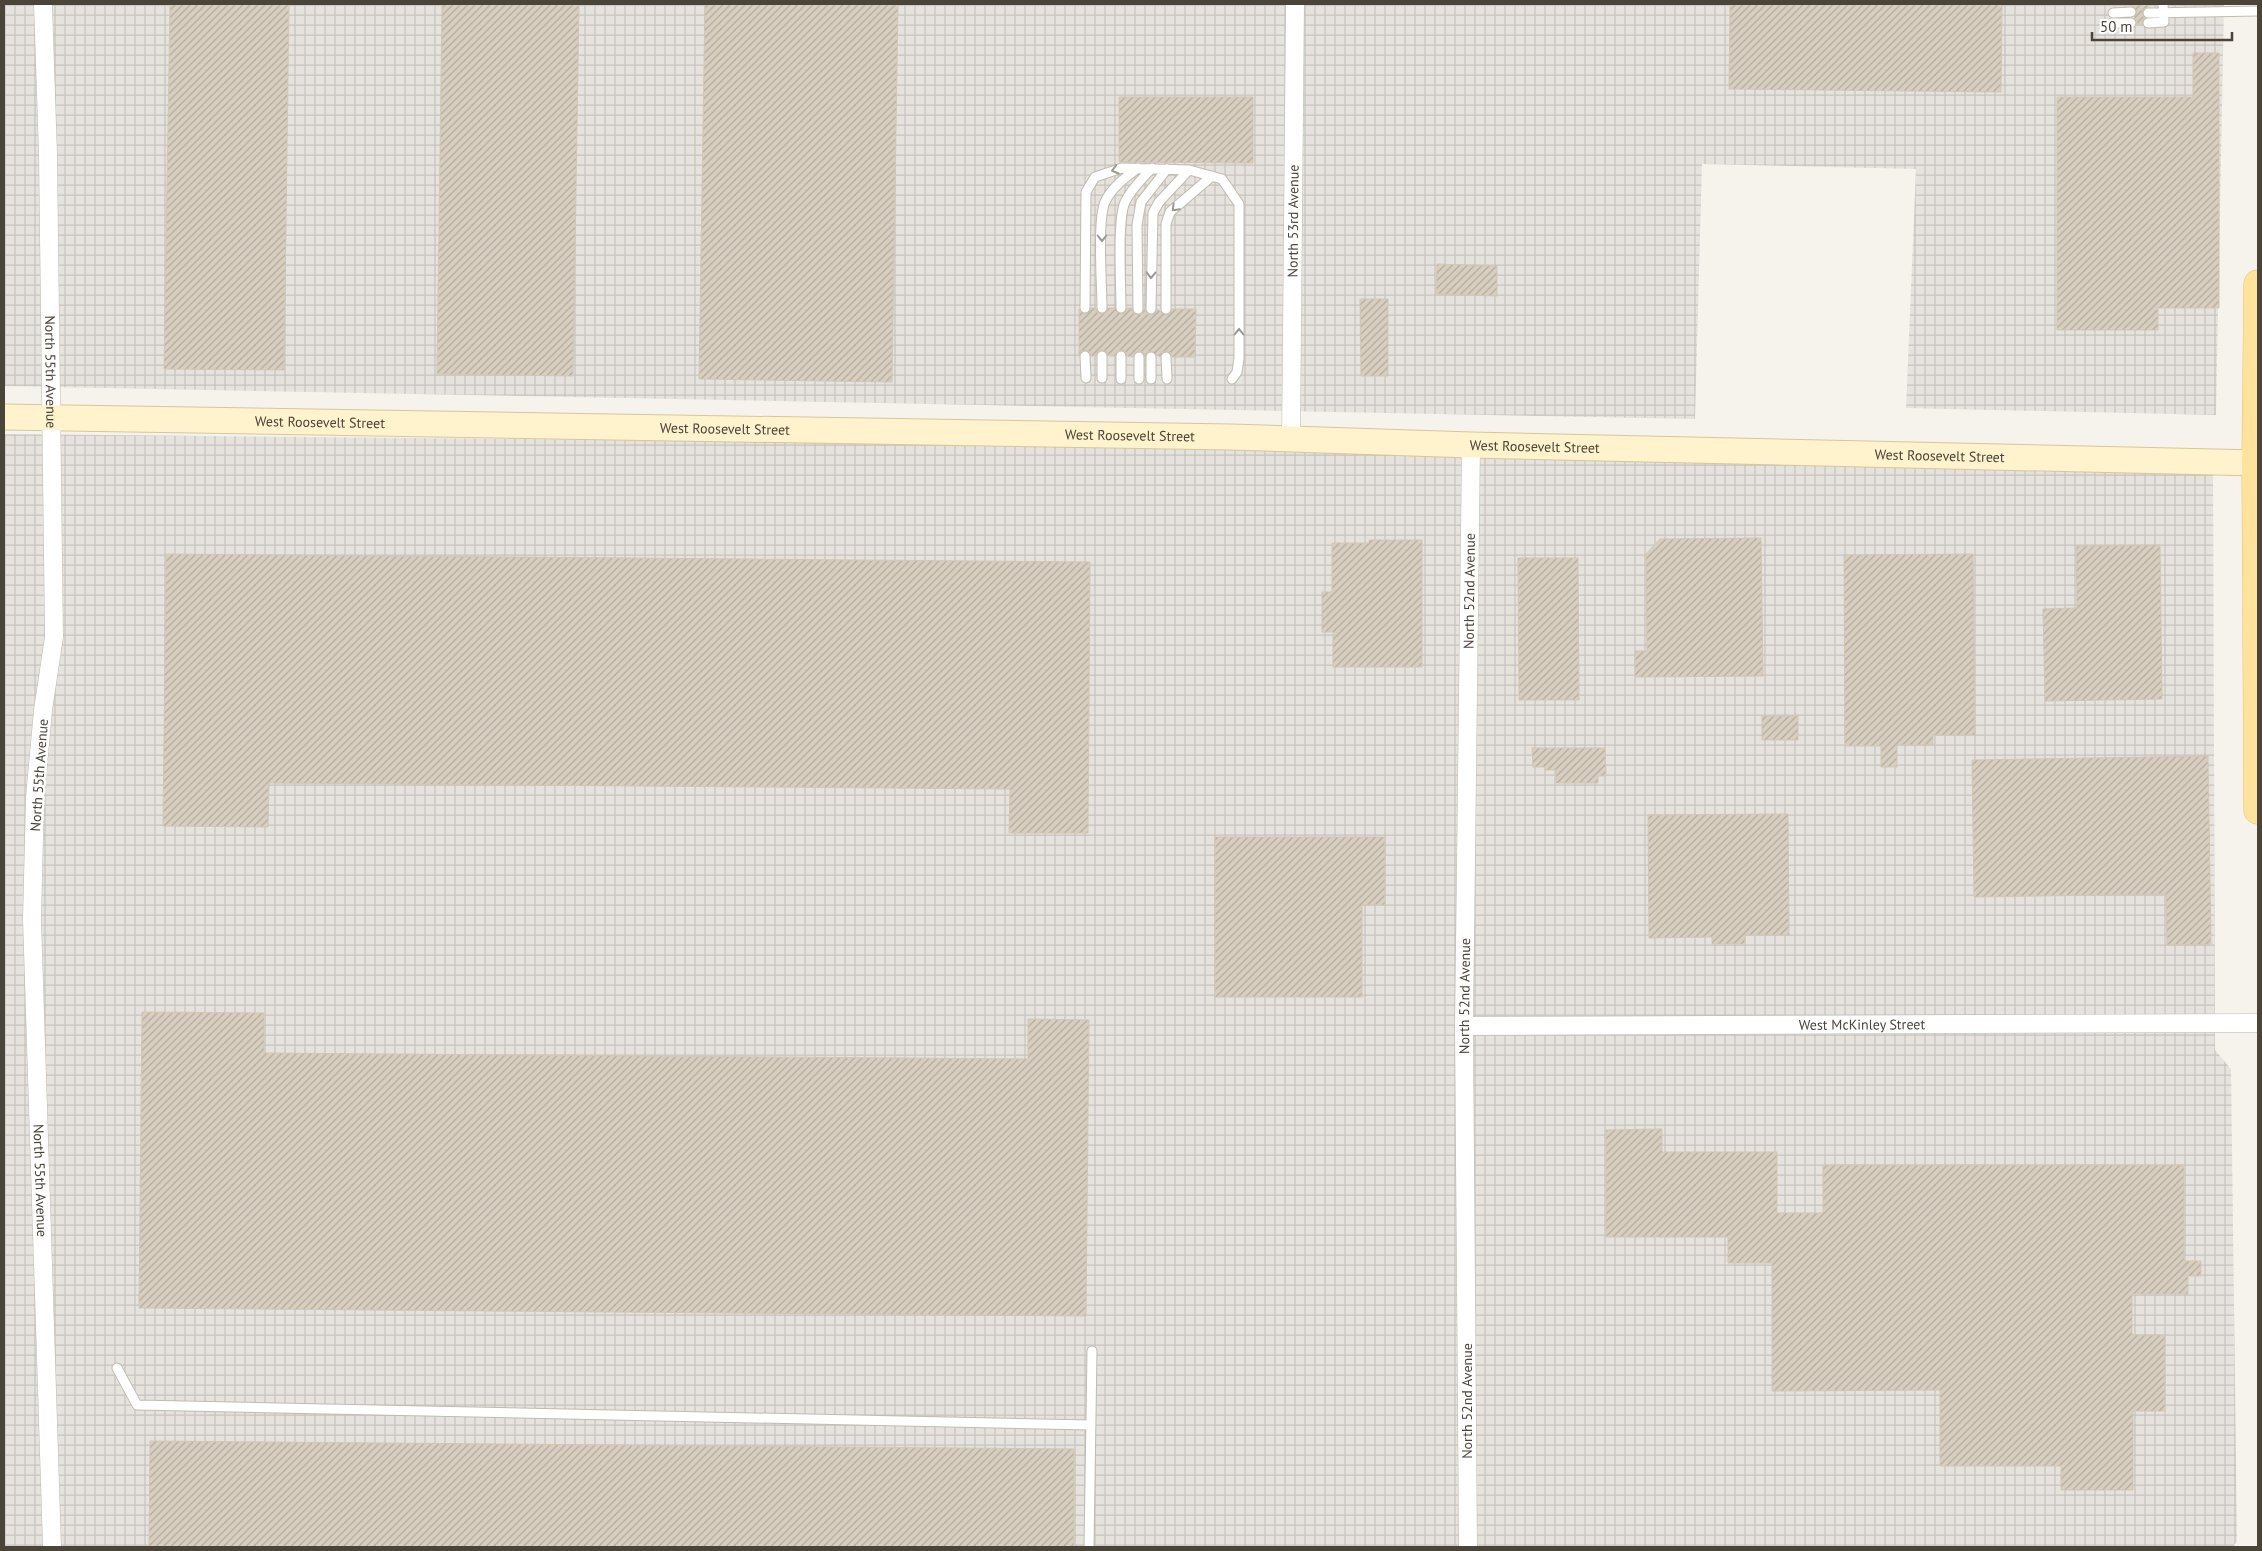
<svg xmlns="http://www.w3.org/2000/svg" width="2262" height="1551" font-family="'PT Sans',sans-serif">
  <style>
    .industrial { fill: url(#industrial-grid) }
    .building { fill: url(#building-hatch); stroke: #d3c7b4 }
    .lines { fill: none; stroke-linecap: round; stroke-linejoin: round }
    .lane-casing { stroke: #c2bbae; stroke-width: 11 }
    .street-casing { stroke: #c2bbae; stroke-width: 19 }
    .secondary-casing { stroke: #d6c79b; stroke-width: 27 }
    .primary-casing { stroke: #e6c16a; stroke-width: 29 }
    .lane { stroke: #fff; stroke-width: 9 }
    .street { stroke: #fff; stroke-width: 18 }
    .secondary { stroke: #fff3cd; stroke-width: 25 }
    .primary { stroke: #ffe39c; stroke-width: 28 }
    .oneway { stroke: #9c9892 }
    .labels { text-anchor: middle; stroke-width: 5; stroke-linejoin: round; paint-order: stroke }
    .street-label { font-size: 14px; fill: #4b4439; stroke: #fff }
  </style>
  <defs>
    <pattern id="industrial-grid" width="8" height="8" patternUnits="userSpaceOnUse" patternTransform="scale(1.25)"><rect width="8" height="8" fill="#e6e2dd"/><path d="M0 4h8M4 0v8" fill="none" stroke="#c7c3be"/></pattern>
    <pattern id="building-hatch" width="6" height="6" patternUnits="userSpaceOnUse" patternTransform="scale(1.25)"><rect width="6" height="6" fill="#d8cfc1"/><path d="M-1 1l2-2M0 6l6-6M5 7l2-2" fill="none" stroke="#b1aa9e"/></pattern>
  </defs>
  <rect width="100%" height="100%" fill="#f6f3ec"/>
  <path class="industrial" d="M4 4H2224L2216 415 1906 408 1916 169 1702 164 1695 419 4 386Z
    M4 434 1134 445 2213 461 2215 1050 2231 1069 2237 1541 2233 1547H4Z"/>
  <path class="building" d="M170 4H289L284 370 164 369Z
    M442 4H579L573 376 437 374Z
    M705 4H898L892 382 699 379Z
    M1730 4H2002L2001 92 1729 89Z
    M2131 4H2148V7L2142 10 2144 18 2142 25H2137V20L2134 17 2137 11Z
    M2193 53H2219V308H2158V330H2057V97H2193Z
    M1119 97H1253V163L1119 162Z
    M1437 264 1497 266V296L1436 294Z
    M1360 299H1388V376H1361Z
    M1091 308H1096L1097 312 1102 314 1106 313 1108 308H1115L1121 314 1125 313 1127 308H1132L1133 313 1138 315 1142 314 1144 309 1147 314 1151 315 1156 313 1157 309 1166 315 1170 314 1172 309H1196L1195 357H1172L1171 353 1166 351 1162 352 1160 357 1151 351 1147 352 1145 356 1143 352 1139 351 1133 357 1127 356 1126 352 1121 350 1117 351 1115 356H1108L1107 352 1102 350 1098 351 1096 356H1091L1090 352 1085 350 1081 351 1079 356V309L1085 314Z
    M1761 538 1763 676 1635 677V651H1647L1646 554 1660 539Z
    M1369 540H1422V667H1333V632H1322V592H1332V543H1369Z
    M2160 545 2162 699 2045 701 2043 609 2077 608 2076 546Z
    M166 554 1090 562 1088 833H1009L1010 789 269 783 268 827 163 826Z
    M1973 554 1975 735H1933V745H1897V767H1881V746H1845L1844 555Z
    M1518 558H1578L1579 700H1519Z
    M1762 716H1798V740H1762Z
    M1532 748H1605L1606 776H1598V783H1556V770H1545V767H1533Z
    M2208 756 2211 944 2167 945 2166 894 1974 897 1972 760Z
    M1788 814 1789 935H1745V944H1712V937L1649 938 1648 815Z
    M1215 837H1385V905H1362V997H1215Z
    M142 1012 264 1013V1053L1028 1059V1019L1089 1020 1086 1316 139 1308Z
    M1662 1129V1152H1777V1213H1823V1165H2184V1261H2201V1276H2188V1294H2132V1335H2165V1411H2133V1490H2061V1466H1940V1390L1772 1391V1263H1728V1237H1606V1130Z
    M150 1441 1074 1449V1547H149Z"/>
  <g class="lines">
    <g class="lane-casing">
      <path id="lane" d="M2113 13 2131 12
        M2148 13 2258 11
        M2112 23H2131
        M2148 23 2164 22 2163 4
        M1085 308 1086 192 1095 177 1122 168 1189 170 1222 179 1239 204V358L1237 372 1232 379
        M1102 308C1102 285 1097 220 1105 202 1111 188 1126 177 1138 168
        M1121 308C1121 285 1117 220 1125 202 1131 189 1142 179 1152 168
        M1138 309 1137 225 1141 202 1167 169
        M1151 309 1153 213 1159 202 1189 170
        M1166 309V224L1170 212 1212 176
        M1085 356 1086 378
        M1102 356V378
        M1121 356V379
        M1139 357V379
        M1151 357V379
        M1166 357 1167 379
        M117 1368 137 1405 1091 1425
        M1089 1547 1092 1351"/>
    </g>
    <g class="street-casing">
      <g id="street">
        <path id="s1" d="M43 4 48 154 54 637 43 710 35 797 32 919 52 1547"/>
        <path id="s2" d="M1291 439 1295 4"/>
        <path id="s3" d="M1464 1026 2258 1023"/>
        <path id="s4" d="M1468 1547 1464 1026 1471 445"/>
      </g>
    </g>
    <g class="secondary-casing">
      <g id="secondary">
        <path id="s5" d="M4 417 1231 437 1471 445 2258 463"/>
      </g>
    </g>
    <g class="primary-casing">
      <path id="primary" d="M2258 284 2256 462 2258 810"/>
    </g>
    <use href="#lane" class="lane"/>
    <use href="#street" class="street"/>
    <use href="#secondary" class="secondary"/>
    <use href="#primary" class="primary"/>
  </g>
  <defs><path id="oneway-chevron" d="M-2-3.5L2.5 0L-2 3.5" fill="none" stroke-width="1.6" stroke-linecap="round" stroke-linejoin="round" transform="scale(1.25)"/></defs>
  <g class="oneway">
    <use href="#oneway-chevron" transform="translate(1115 170) rotate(163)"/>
    <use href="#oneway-chevron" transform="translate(1175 208) rotate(134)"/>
    <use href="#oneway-chevron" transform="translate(1102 238) rotate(90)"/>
    <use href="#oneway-chevron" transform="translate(1151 275) rotate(91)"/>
    <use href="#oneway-chevron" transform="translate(1239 332) rotate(-90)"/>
  </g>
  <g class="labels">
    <g class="street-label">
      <text dy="5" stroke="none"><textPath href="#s2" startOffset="218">North 53rd Avenue</textPath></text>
      <text dy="5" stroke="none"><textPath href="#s1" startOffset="368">North 55th Avenue</textPath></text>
      <text dy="5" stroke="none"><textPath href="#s5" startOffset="316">West Roosevelt Street</textPath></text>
      <text dy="5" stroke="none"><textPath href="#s5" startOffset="721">West Roosevelt Street</textPath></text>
      <text dy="5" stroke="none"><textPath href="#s5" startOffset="1126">West Roosevelt Street</textPath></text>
      <text dy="5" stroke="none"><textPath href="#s5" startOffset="1531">West Roosevelt Street</textPath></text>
      <text dy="5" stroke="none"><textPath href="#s5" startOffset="1936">West Roosevelt Street</textPath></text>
      <text dy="5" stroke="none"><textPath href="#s4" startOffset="956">North 52nd Avenue</textPath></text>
      <text transform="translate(39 775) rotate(-86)" y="5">North 55th Avenue</text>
      <text dy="5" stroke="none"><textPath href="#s4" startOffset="551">North 52nd Avenue</textPath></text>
      <text dy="5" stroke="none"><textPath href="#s3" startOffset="398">West McKinley Street</textPath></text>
      <text dy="5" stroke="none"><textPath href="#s1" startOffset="1178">North 55th Avenue</textPath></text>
      <text transform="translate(1467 1401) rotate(-90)" y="5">North 52nd Avenue</text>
    </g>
  </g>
  <rect width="2262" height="1551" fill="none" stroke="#4b4439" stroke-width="10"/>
  <path d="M2092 32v8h140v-8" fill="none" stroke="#4b4439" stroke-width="2.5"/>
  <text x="2100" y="32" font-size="15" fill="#4b4439" stroke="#ffffff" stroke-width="4" paint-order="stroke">50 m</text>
</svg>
